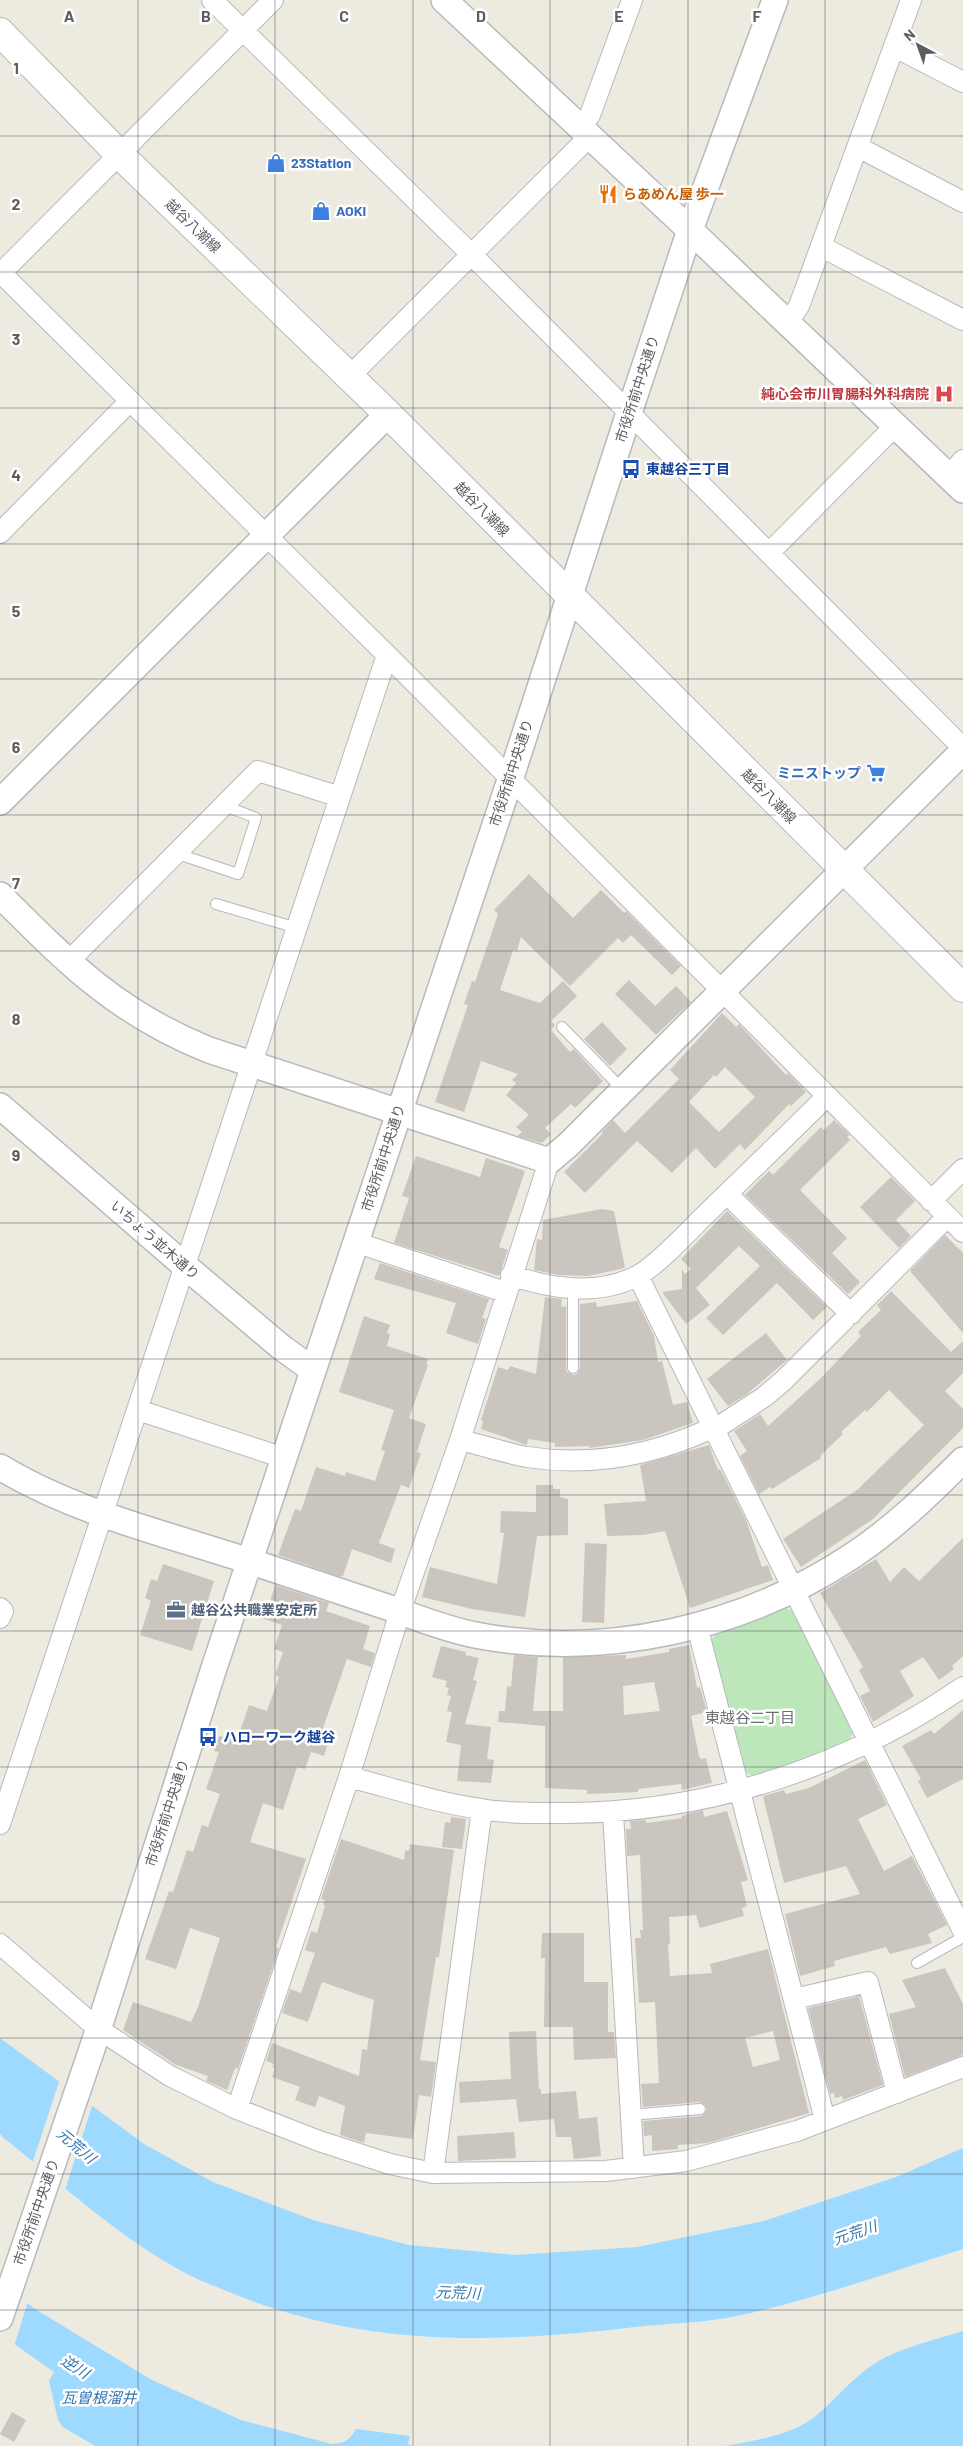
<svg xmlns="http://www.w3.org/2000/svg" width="963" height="2446" font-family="Barlow,'Noto Sans JP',sans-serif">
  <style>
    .green { fill: #bde7bb }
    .water { fill: #9edaff }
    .pier { fill: #edeae0 }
    .building { fill: #cac6bf; fill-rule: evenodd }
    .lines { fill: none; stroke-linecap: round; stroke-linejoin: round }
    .service-casing { stroke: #b6b9be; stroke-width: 12 }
    .minor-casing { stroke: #b6b9be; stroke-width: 22 }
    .tertiary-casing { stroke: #b6b9be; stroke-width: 28 }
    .secondary-casing { stroke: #b4b8be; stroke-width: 30 }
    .service { stroke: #fff; stroke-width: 10 }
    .minor { stroke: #fff; stroke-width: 20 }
    .tertiary { stroke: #fff; stroke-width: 25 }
    .secondary { stroke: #fff; stroke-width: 28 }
    .grid { fill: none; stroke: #595e62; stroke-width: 1; stroke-opacity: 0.55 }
    .labels { text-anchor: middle; stroke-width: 5; stroke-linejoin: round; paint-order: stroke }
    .shop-label { font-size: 14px; font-weight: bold; fill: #366cbe; stroke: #fff; text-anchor: start }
    .food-label { font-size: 14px; font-weight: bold; fill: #c56008; stroke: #fff; text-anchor: start }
    .street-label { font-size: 14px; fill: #595e62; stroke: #fff }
    .health-label { font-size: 14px; font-weight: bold; fill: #be3a42; stroke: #fff; text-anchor: end }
    .transit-label { font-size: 14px; font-weight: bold; fill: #164399; stroke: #fff; text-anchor: start }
    .service-label { font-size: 14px; font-weight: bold; fill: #4e5e75; stroke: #fff; text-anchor: start }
    .neighbourhood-label { font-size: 15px; fill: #6a7074; stroke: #fff }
    .water-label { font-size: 15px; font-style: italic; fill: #3576ad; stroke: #fff }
    .grid-label { font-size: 16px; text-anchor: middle; font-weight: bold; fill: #595e62; stroke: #fff; stroke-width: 5; stroke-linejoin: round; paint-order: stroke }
  </style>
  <rect width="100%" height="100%" fill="#edeae0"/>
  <path class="green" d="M783 1607 796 1612 854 1730 849 1742 756 1778 743 1770 709 1642 718 1632Z"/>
  <path class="water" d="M0 2038 144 2144 213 2182 313 2220 409 2245 515 2255 637 2247 764 2221 896 2177 963 2148V2249C891 2272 820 2297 746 2314 714 2322 678 2323 644 2326 501 2343 370 2349 234 2294 220 2288 205 2283 191 2276 123 2241 65 2187 5 2139L0 2134Z
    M0 2285 40 2312 152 2380 241 2420 332 2444C345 2443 350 2440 356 2429L410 2436 408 2444 412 2446H95L63 2427 58 2420 49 2381 54 2372 0 2334Z
    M963 2331V2446H725C756 2440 792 2436 817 2415 838 2397 854 2376 877 2362 899 2348 938 2339 963 2331Z"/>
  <path class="pier" d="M60 2079 93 2103 65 2190 32 2164Z
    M0 2282 28 2301 14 2347 0 2337Z"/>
  <path class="building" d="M529 874 573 918 601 890 624 913 626 911 681 966 672 975 631 935 623 943 618 938 570 986 521 937 517 951 513 950 500 990 540 1003 563 981 577 996 551 1021 555 1025 551 1030 570 1052 574 1049 603 1081 575 1108 571 1104 545 1128 551 1134 542 1143 517 1136 522 1132 516 1127 529 1115 506 1095 516 1083 512 1080 518 1074 481 1061 464 1112 435 1102 468 1005 464 1004 472 981 475 982 498 914 494 910Z
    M629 980 655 1006 676 986 691 1002 656 1035 615 994Z
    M722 1013 736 1027 739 1024 786 1075 788 1073 806 1092 791 1106 789 1104 745 1150 740 1144 715 1169 696 1148 672 1173 637 1141 585 1193 564 1172 603 1133 602 1132 613 1120 625 1133 679 1079 670 1070ZM725 1067 755 1097 719 1132 689 1102 714 1075 716 1077Z
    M602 1022 627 1049 610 1066 584 1039Z
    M834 1120 850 1135 847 1137 850 1140 800 1190 847 1238 832 1253 860 1282 848 1294 745 1195 769 1171 773 1175 821 1127 824 1130Z
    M416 1156 480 1177 486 1158 525 1171 499 1247 508 1250 499 1276 394 1243 409 1198 402 1196Z
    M891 1177 915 1201 896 1220 911 1236 899 1248 860 1207Z
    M602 1209 614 1211 625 1268 588 1276 559 1275 534 1270 537 1239 542 1240 543 1220Z
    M727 1211 827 1307 813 1320 777 1283 723 1335 706 1318 760 1266 739 1246 696 1288 710 1305 686 1324 662 1292 682 1289V1269L685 1274 691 1269 681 1259Z
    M945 1235 963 1253V1333L910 1271Z
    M380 1263 489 1299 482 1318 486 1319 478 1344 446 1333 456 1303 374 1279Z
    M891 1291 951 1352 963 1341V1373L945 1391 963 1409V1428L873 1519 801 1567 783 1539 857 1490 924 1425 889 1390 867 1412 865 1410 841 1432 843 1434 820 1456 821 1458 772 1489 770 1487 759 1494 740 1456 747 1451 734 1431 760 1414 768 1426 821 1378 861 1336 858 1332 881 1310 877 1305Z
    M545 1297 562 1299 561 1307 566 1306V1368L567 1372 573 1375 577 1374 580 1368V1304L596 1302 597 1307 637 1301 654 1336 658 1362 662 1361 673 1405 687 1402 693 1423 643 1440 589 1448V1446L555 1447V1443L528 1439 527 1445 481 1429 483 1421 481 1420 498 1367 508 1370 510 1366 536 1374Z
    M364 1316 390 1325 387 1333 390 1334 387 1346 428 1359 426 1364 428 1365 409 1418 426 1424 417 1452 421 1453 409 1488 401 1485 379 1543 395 1549 391 1563 352 1549 343 1576H338L278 1555 295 1509 301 1511 316 1467 345 1476 346 1472 375 1481 385 1451 381 1450 394 1410 339 1392Z
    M766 1333 787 1360 747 1394 728 1406 707 1379Z
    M709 1445 718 1470 720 1469 746 1520 762 1567 768 1565 773 1580 690 1608 665 1531 643 1535 607 1536 604 1504 646 1501 640 1465Z
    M536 1485H553V1489H560V1497L568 1499V1535L537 1536 525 1617 472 1609 422 1597 430 1567 497 1584 504 1533H500L501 1511 536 1512Z
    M963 1538V1656L952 1666 954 1669 939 1680 923 1657 900 1671 914 1696 873 1722 860 1696 870 1691 859 1670 863 1667 820 1593 876 1559 890 1582 904 1567 919 1581Z
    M585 1543 607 1544 604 1623 582 1622Z
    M163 1564 214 1581 192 1651 140 1635 151 1601 145 1598 151 1579 157 1581Z
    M275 1585 329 1603 326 1611 370 1626 363 1649 375 1653 371 1667 347 1659 322 1731 331 1734 324 1756 311 1752 305 1769 297 1767 283 1810 263 1803 250 1842 306 1859 276 1947 279 1948 238 2069 235 2068 227 2090 206 2081 208 2076 176 2065 123 2030 133 2002 191 2022 198 2007 220 1938 190 1928 176 1969 145 1959 169 1891 173 1892 187 1850 193 1852 202 1825 208 1827 220 1794 206 1789 219 1752 214 1751 219 1736 237 1740 249 1705 267 1711 279 1677 275 1675 283 1652 274 1649 282 1625 258 1617 262 1603 269 1605Z
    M689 1645 697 1688 700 1687 707 1712 691 1716 699 1756 701 1759 706 1758 712 1783 682 1790 681 1784 638 1789V1792L614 1793 587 1794V1790L545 1788V1726L498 1722 499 1711H505L507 1686 511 1687 514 1655 538 1657 533 1711H563V1657L626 1655V1659L669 1652V1649ZM654 1682 660 1711 624 1715 623 1686Z
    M441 1646 466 1652 465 1655 479 1658 473 1680 477 1681 465 1724 491 1727 487 1759 494 1760 491 1783 457 1781 461 1745 446 1742 452 1712 447 1711 451 1696 447 1695 449 1688 445 1687 447 1681 432 1677Z
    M963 1710V1779L927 1798 918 1781 921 1779 902 1746 931 1730 934 1734Z
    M865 1760 887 1805 858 1819 884 1871 912 1856 947 1925 928 1934 932 1943 890 1954 886 1947 834 1961 835 1966 800 1976 785 1914 860 1894 846 1866 784 1883 763 1796 784 1790 786 1794 809 1788Z
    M703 1810 704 1817 727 1811 748 1880 741 1882 747 1906 742 1908 744 1916 700 1928 696 1915 669 1917 670 1944H668L670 1976 712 1973 710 1964 768 1949 809 2113 708 2143 678 2145V2149L652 2151V2135L644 2136 643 2121 701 2116 704 2114 707 2109 705 2105 699 2102 643 2107 641 2084 659 2083 655 2002 639 2003 635 1938H641L640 1930H643L640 1855 627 1856 626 1829H631L630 1821 646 1820V1823L682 1818V1816L687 1814ZM773 2031 780 2060 753 2067 745 2038Z
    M451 1817 466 1819 462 1849 442 1847 445 1822 450 1823Z
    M341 1839 404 1860 405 1850 409 1851 410 1844 454 1850 439 1957H436L420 2060 436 2062 431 2097 419 2095 413 2139 366 2133 364 2143 340 2135 345 2106 319 2096 315 2107 295 2100 300 2087 272 2077 275 2068 272 2067 274 2064 266 2061 272 2043 359 2076 362 2049 367 2050 374 2000 322 1982 308 2022 282 2013 290 1989 301 1993 315 1953 305 1950 311 1931 317 1933 325 1905H323L325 1900 321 1899Z
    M542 1933H584V1982H608V2032H614L616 2058 574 2060 573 2027H544L545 1958H541Z
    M945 1968 963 2004V2055L905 2077 889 2014 916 2007 902 1980Z
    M859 1996 883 2085 843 2100 842 2096 835 2098 834 2093 830 2094 808 2008Z
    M536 2031 539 2089H541V2094L576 2091 579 2119 597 2117 601 2156 574 2159 571 2137H556L554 2119 519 2122 516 2099 460 2103 459 2082 511 2079 509 2032Z
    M514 2132 516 2158 458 2161 457 2136Z
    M12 2412 26 2420 14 2442 0 2434Z"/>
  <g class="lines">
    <g class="service-casing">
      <path id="service" d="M175 853 238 874 256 818 223 805
        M216 904 297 928
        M562 1027 623 1090
        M573 1368V1288
        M917 1963 963 1937
        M631 2115 700 2109"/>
    </g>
    <g class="minor-casing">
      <path id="minor" d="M212 0 472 255 963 748
        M895 47 963 82
        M580 128 590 115 632 0
        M858 147 963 202
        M822 247 963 320
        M0 272 387 655 963 1232
        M0 274 273 0
        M787 324 799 306 911 0
        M349 377 589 137
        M948 476 963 460
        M0 533 130 401
        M769 553 894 427
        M68 962 258 771 340 797
        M727 1194 851 1314
        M931 1201 963 1169
        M355 1242 505 1292
        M511 1275C550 1289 598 1296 637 1276 655 1267 686 1234 702 1218 744 1177 786 1137 827 1096
        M638 1276 963 1931
        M138 1410 284 1458
        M715 1429 764 1397 783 1381 947 1217
        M460 1440C482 1445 505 1453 527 1457 592 1467 655 1455 714 1427
        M0 1608 3 1611 0 1618
        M697 1626 825 2120
        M349 1777C392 1788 437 1803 481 1809 509 1814 540 1813 568 1813 710 1812 847 1767 963 1687
        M613 1813 634 2168
        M0 1824 387 655
        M0 1944 97 2028 170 2076 237 2109 319 2141 390 2164 433 2173 606 2171 686 2161 797 2131 963 2067
        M794 1999 868 1982 897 2093
        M237 2109 349 1777 400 1612 460 1440 549 1161
        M433 2173 482 1809"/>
    </g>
    <g class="tertiary-casing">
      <path id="tertiary" d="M444 0 690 230 963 490
        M0 802 388 414
        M0 895C68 963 117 1013 209 1050L549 1161 568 1145 963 751
        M0 1106 185 1266 281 1347 313 1370
        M0 1467C75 1513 171 1535 255 1563 300 1578 345 1593 390 1608 418 1618 445 1629 475 1635 604 1660 743 1628 852 1556 893 1529 929 1494 963 1460
        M0 2318 92 2049 213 1671 510 780 629 413 690 230 775 0"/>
    </g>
    <g class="secondary-casing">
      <path id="secondary" d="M0 32 120 155 388 414 963 988"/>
    </g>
    <use href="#service" class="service"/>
    <use href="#minor" class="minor"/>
    <use href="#tertiary" class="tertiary"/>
    <use href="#secondary" class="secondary"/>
  </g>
  <path class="grid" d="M138 0V2446M275 0V2446M413 0V2446M550 0V2446M688 0V2446M825 0V2446M0 136H963M0 272H963M0 408H963M0 544H963M0 679H963M0 815H963M0 951H963M0 1087H963M0 1223H963M0 1359H963M0 1495H963M0 1631H963M0 1767H963M0 1902H963M0 2038H963M0 2174H963M0 2310H963"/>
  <defs>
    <g id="shop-bare" transform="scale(1.5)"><path d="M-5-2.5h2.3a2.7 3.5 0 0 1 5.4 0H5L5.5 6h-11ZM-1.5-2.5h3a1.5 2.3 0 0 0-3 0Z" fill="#3f7fe0" stroke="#fff" stroke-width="2.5" paint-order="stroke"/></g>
    <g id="restaurant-bare" transform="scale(1.5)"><path d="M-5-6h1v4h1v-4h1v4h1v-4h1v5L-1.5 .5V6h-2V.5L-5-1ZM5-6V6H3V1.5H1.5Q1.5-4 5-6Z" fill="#e8710a" stroke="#fff" stroke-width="2.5" paint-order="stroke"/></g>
    <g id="hospital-bare" transform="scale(1.5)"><path d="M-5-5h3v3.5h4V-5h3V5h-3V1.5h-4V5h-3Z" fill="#e0444e" stroke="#fff" stroke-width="2.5" paint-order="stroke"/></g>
    <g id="bus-bare" transform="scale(1.5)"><path d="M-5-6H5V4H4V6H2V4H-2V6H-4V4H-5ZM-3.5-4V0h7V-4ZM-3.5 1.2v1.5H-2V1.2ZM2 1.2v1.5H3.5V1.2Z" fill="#1a4fb4" stroke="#fff" stroke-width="2.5" paint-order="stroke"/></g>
    <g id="supermarket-bare" transform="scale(1.5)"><path d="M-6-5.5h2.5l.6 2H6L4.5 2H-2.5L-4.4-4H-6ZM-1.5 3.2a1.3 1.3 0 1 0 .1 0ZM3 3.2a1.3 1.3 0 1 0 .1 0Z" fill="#3f7fe0" stroke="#fff" stroke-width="2.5" paint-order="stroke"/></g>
    <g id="office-bare" transform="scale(1.5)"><path d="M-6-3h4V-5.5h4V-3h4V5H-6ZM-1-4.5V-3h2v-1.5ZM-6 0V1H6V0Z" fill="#5c6f8a" stroke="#fff" stroke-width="2.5" paint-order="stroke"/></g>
  </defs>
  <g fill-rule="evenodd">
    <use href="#shop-bare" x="276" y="163"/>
    <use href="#restaurant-bare" x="608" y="194"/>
    <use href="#shop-bare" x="321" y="211"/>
    <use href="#hospital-bare" x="944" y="394"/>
    <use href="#bus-bare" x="631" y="469"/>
    <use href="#supermarket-bare" x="876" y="773"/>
    <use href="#office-bare" x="176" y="1610"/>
    <use href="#bus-bare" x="208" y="1737"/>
  </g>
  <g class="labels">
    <g class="shop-label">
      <text x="291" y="168">23Station</text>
      <text x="336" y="216">AOKI</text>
      <text x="861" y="778" text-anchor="end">ミニストップ</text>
    </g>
    <g class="food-label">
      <text x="623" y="199">らあめん屋 歩一</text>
    </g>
    <g class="street-label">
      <text transform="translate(193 226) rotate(44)" y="5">越谷八潮線</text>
      <text transform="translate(637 389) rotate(-72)" y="5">市役所前中央通り</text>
      <text transform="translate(482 509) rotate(45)" y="5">越谷八潮線</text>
      <text transform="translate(511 773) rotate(-72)" y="5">市役所前中央通り</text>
      <text transform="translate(769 796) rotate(45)" y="5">越谷八潮線</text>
      <text transform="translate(383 1158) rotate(-72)" y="5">市役所前中央通り</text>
      <text transform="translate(155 1240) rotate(41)" y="5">いちょう並木通り</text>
      <text transform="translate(167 1813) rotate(-72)" y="5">市役所前中央通り</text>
      <text transform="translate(36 2212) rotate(-71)" y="5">市役所前中央通り</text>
    </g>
    <g class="health-label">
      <text x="929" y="399">純心会市川胃腸科外科病院</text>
    </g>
    <g class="transit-label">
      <text x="646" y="474">東越谷三丁目</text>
      <text x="223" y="1742">ハローワーク越谷</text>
    </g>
    <g class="service-label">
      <text x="191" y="1615">越谷公共職業安定所</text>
    </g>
    <g class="neighbourhood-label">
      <text x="750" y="1723">東越谷二丁目</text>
    </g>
    <g class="water-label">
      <text transform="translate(76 2146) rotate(40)" y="5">元荒川</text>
      <text transform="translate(855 2233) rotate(-19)" y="5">元荒川</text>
      <text transform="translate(458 2293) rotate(2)" y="5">元荒川</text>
      <text transform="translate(75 2367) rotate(32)" y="5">逆川</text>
      <text x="99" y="2403">瓦曽根溜井</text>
    </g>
  </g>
  <g class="grid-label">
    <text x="69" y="22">A</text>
    <text x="206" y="22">B</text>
    <text x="344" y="22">C</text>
    <text x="481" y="22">D</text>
    <text x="619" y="22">E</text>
    <text x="757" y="22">F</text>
    <text x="16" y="74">1</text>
    <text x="16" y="210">2</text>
    <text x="16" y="345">3</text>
    <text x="16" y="481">4</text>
    <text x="16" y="617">5</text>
    <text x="16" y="753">6</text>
    <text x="16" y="889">7</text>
    <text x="16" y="1025">8</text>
    <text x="16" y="1161">9</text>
  </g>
  <g transform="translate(918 45) rotate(319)" stroke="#ffffff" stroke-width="4" paint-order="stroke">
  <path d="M0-4L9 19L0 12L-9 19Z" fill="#595e62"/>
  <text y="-8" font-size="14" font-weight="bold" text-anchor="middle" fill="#595e62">N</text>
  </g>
</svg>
